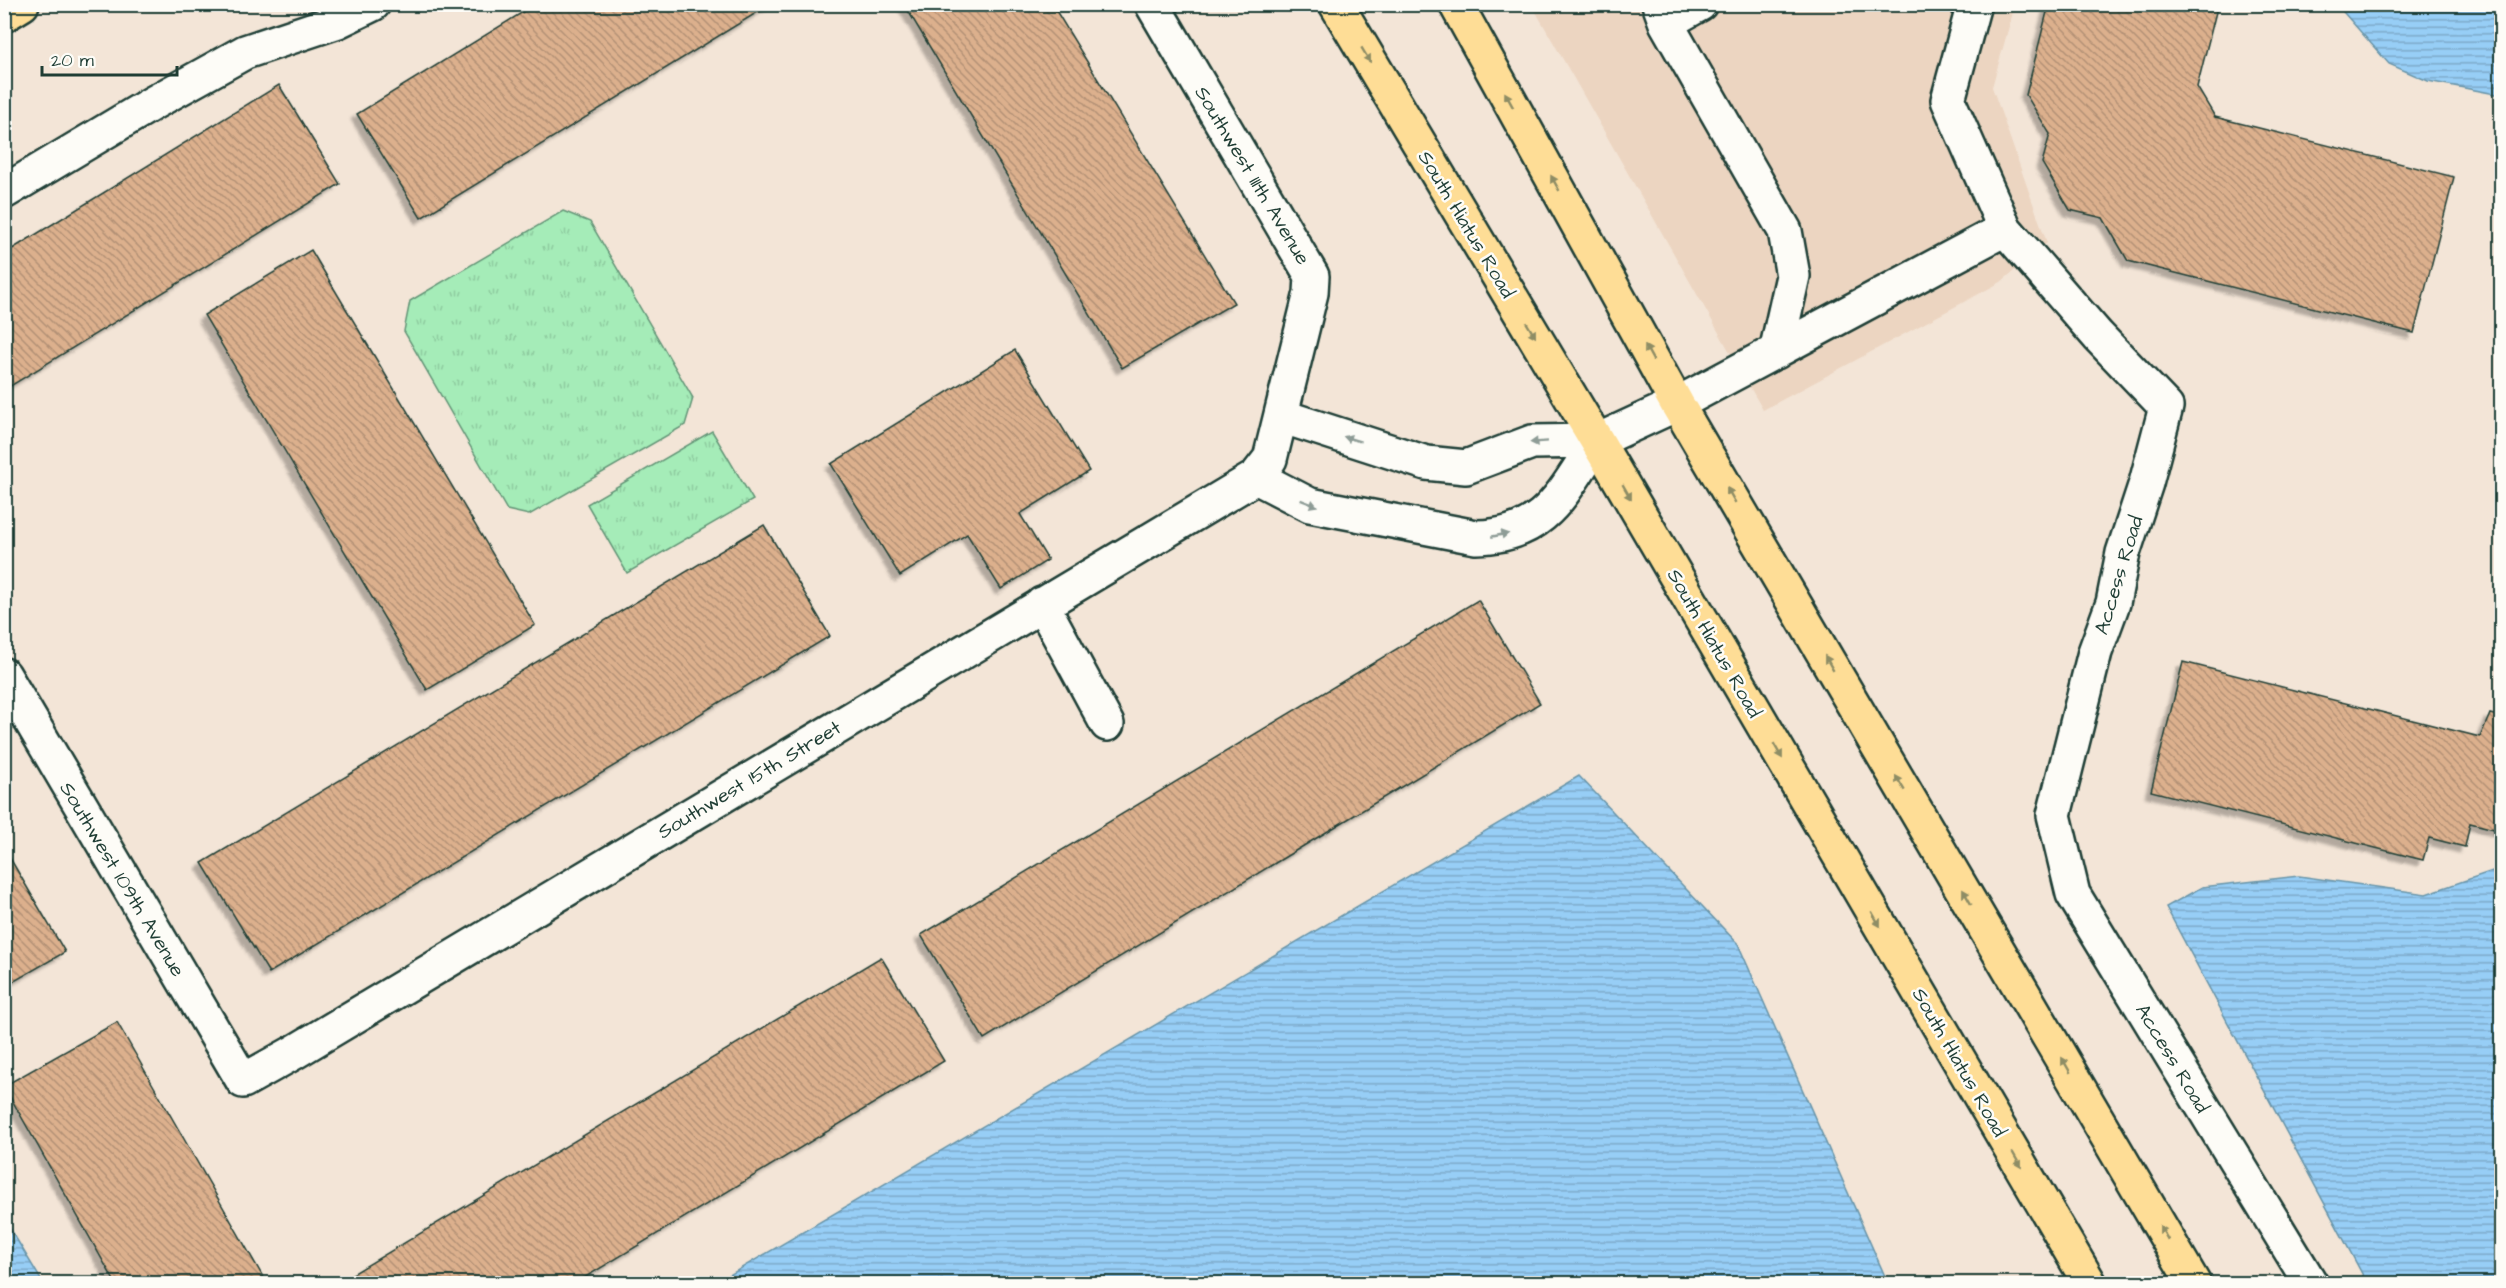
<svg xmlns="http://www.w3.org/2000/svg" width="2506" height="1288" font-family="'Architects Daughter',sans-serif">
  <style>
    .built { fill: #ecd5c1 }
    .park { fill: url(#park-tufts); stroke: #629476; stroke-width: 1.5 }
    .water { fill: url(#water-rules); stroke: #6794a8; stroke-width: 1.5 }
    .building { fill: url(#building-back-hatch); stroke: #1f3d34; stroke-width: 1.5; filter: url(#shadow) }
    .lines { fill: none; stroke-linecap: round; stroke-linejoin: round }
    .minor-casing { stroke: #1f3d34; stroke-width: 38 }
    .major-casing { stroke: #1f3d34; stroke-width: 38 }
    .minor { stroke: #fdfcf7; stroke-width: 33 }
    .major { stroke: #fedd96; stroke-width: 33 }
    .oneway { fill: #8e8d65 }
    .oneway2 { fill: #8e9c96 }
    .labels { text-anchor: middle; stroke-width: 5; stroke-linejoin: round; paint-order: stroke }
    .street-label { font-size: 20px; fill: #1f3d34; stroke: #fdfcf7 }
  </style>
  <defs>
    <pattern id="park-tufts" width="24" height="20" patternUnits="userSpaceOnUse" patternTransform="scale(1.5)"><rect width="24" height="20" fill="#a5ecb8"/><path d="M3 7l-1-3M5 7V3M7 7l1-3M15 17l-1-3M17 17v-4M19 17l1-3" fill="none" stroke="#8ecb9f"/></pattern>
    <pattern id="water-rules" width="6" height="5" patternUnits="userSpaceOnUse" patternTransform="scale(1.5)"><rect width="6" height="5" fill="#97cef6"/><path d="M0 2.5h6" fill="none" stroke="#7ba8c8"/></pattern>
    <pattern id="building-back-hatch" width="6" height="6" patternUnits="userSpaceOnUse" patternTransform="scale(1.5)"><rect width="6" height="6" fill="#dcb08d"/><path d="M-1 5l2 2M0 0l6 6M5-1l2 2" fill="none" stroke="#b29074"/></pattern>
    <filter id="shadow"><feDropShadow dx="-5.5" dy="5.5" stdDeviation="1.5" flood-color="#0004"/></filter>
  </defs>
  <rect width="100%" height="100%" fill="#f3e5d7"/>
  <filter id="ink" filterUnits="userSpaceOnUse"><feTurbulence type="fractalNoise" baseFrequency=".0167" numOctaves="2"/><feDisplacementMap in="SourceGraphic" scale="12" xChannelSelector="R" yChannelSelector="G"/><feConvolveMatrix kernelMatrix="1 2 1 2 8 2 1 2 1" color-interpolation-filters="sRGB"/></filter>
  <g filter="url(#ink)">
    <path class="built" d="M1532 5H2015L1992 87 2047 243 2001 282 1763 410Z"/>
    <path class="park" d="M563 211 590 222 693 398 685 425 529 515 507 510 404 331 410 301Z
      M712 431 753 500 627 573 587 504Z"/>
    <path class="water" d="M2337 5H2501V95L2428 81 2389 64Z
      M1579 776 1738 944 1888 1283H716Z
      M2501 868V1283H2367L2166 907 2202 887 2299 876 2426 894Z
      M5 1220 43 1283H5Z"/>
    <path class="building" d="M536 4H771L421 218 357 114Z
      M904 4H1052L1234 303 1122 368Z
      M2049 4H2218L2197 87 2215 117 2454 177 2414 333 2128 261 2103 218 2070 210 2042 163 2050 134 2026 95Z
      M279 85 340 184 4 390V254Z
      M311 250 535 625 427 690 204 315Z
      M1015 350 1089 471 1020 514 1048 560 1001 589 967 534 900 576 831 464Z
      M764 525 830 636 269 973 202 863Z
      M1478 600 1540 703 984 1039 921 935Z
      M2183 662 2480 737 2490 714 2502 717V831L2470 823 2465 847 2429 838 2423 860 2151 791Z
      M4 848 65 952 4 987Z
      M881 957 944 1061 574 1284H336Z
      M117 1022 267 1284H116L4 1086Z"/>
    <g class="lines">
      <g class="minor-casing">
        <path id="minor" d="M1659 4 1666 23 1785 231 1793 276 1776 352
          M1974 4 1948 100 2005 229
          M1666 23 1700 4
          M4 192 153 103 245 52 338 21 373 4
          M1281 416 1426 463 1466 467 1532 442 1597 441 1677 404 2005 229 2098 336 2166 407 2146 483 2123 553 2113 603 2095 652 2054 815 2073 894 2311 1284
          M1256 477 1310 505 1476 537C1546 536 1562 493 1597 441
          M1042 604 1107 724
          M4 675 243 1081 293 1053 1256 477 1270 459 1311 293 1312 276 1152 4"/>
      </g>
      <g class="major-casing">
        <path id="major" d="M1336 4 1597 441 2090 1284
          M1456 4 1677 404 2194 1284
          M4 15 22 4"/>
      </g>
      <use href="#minor" class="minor"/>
      <use href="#major" class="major"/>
    </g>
    <defs><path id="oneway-solid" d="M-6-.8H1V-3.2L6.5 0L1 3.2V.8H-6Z" transform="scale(1.5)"/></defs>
    <g class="oneway">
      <use href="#oneway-solid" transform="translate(1366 55) rotate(59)"/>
      <use href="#oneway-solid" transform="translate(1509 100) rotate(-119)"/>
      <use href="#oneway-solid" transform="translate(1555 183) rotate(-119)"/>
      <use href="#oneway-solid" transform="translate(1531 330) rotate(59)"/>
      <use href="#oneway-solid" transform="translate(1649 353) rotate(-119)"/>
      <use href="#oneway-solid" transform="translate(1627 492) rotate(60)"/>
      <use href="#oneway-solid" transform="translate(1731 495) rotate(-120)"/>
      <use href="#oneway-solid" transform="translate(1829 663) rotate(-120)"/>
      <use href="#oneway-solid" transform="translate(1778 751) rotate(60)"/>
      <use href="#oneway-solid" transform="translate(1900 783) rotate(-121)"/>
      <use href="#oneway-solid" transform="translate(1967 897) rotate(-120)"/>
      <use href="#oneway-solid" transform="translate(1876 919) rotate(60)"/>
      <use href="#oneway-solid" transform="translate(2066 1065) rotate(-120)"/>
      <use href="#oneway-solid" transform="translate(2017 1160) rotate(60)"/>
      <use href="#oneway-solid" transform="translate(2164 1233) rotate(-120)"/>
    </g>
    <g class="oneway2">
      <use href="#oneway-solid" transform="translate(1352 439) rotate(-163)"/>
      <use href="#oneway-solid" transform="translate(1539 442) rotate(176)"/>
      <use href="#oneway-solid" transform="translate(1309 503) rotate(21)"/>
      <use href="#oneway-solid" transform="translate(1500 535) rotate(-11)"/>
    </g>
  </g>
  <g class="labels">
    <g class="street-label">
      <text transform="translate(1253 175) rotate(59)" y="7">Southwest 111th Avenue</text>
      <text transform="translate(1467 224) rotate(59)" y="7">South Hiatus Road</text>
      <text transform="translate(2118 575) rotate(-73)" y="7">Access Road</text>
      <text transform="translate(1715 643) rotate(60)" y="7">South Hiatus Road</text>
      <text transform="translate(749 779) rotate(-31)" y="7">Southwest 15th Street</text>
      <text transform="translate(123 879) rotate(59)" y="7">Southwest 109th Avenue</text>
      <text transform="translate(2173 1058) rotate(59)" y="7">Access Road</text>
      <text transform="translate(1960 1062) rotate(60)" y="7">South Hiatus Road</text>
    </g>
  </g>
  <rect width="2506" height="1288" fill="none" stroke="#fdfcf7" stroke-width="24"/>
  <rect x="12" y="12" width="2482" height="1264" fill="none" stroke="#1f3d34" stroke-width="2" filter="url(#ink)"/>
  <path d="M42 66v9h135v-9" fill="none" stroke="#1f3d34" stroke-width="3"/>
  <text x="51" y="66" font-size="18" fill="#1f3d34" stroke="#fdfcf7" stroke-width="4.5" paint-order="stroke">20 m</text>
</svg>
